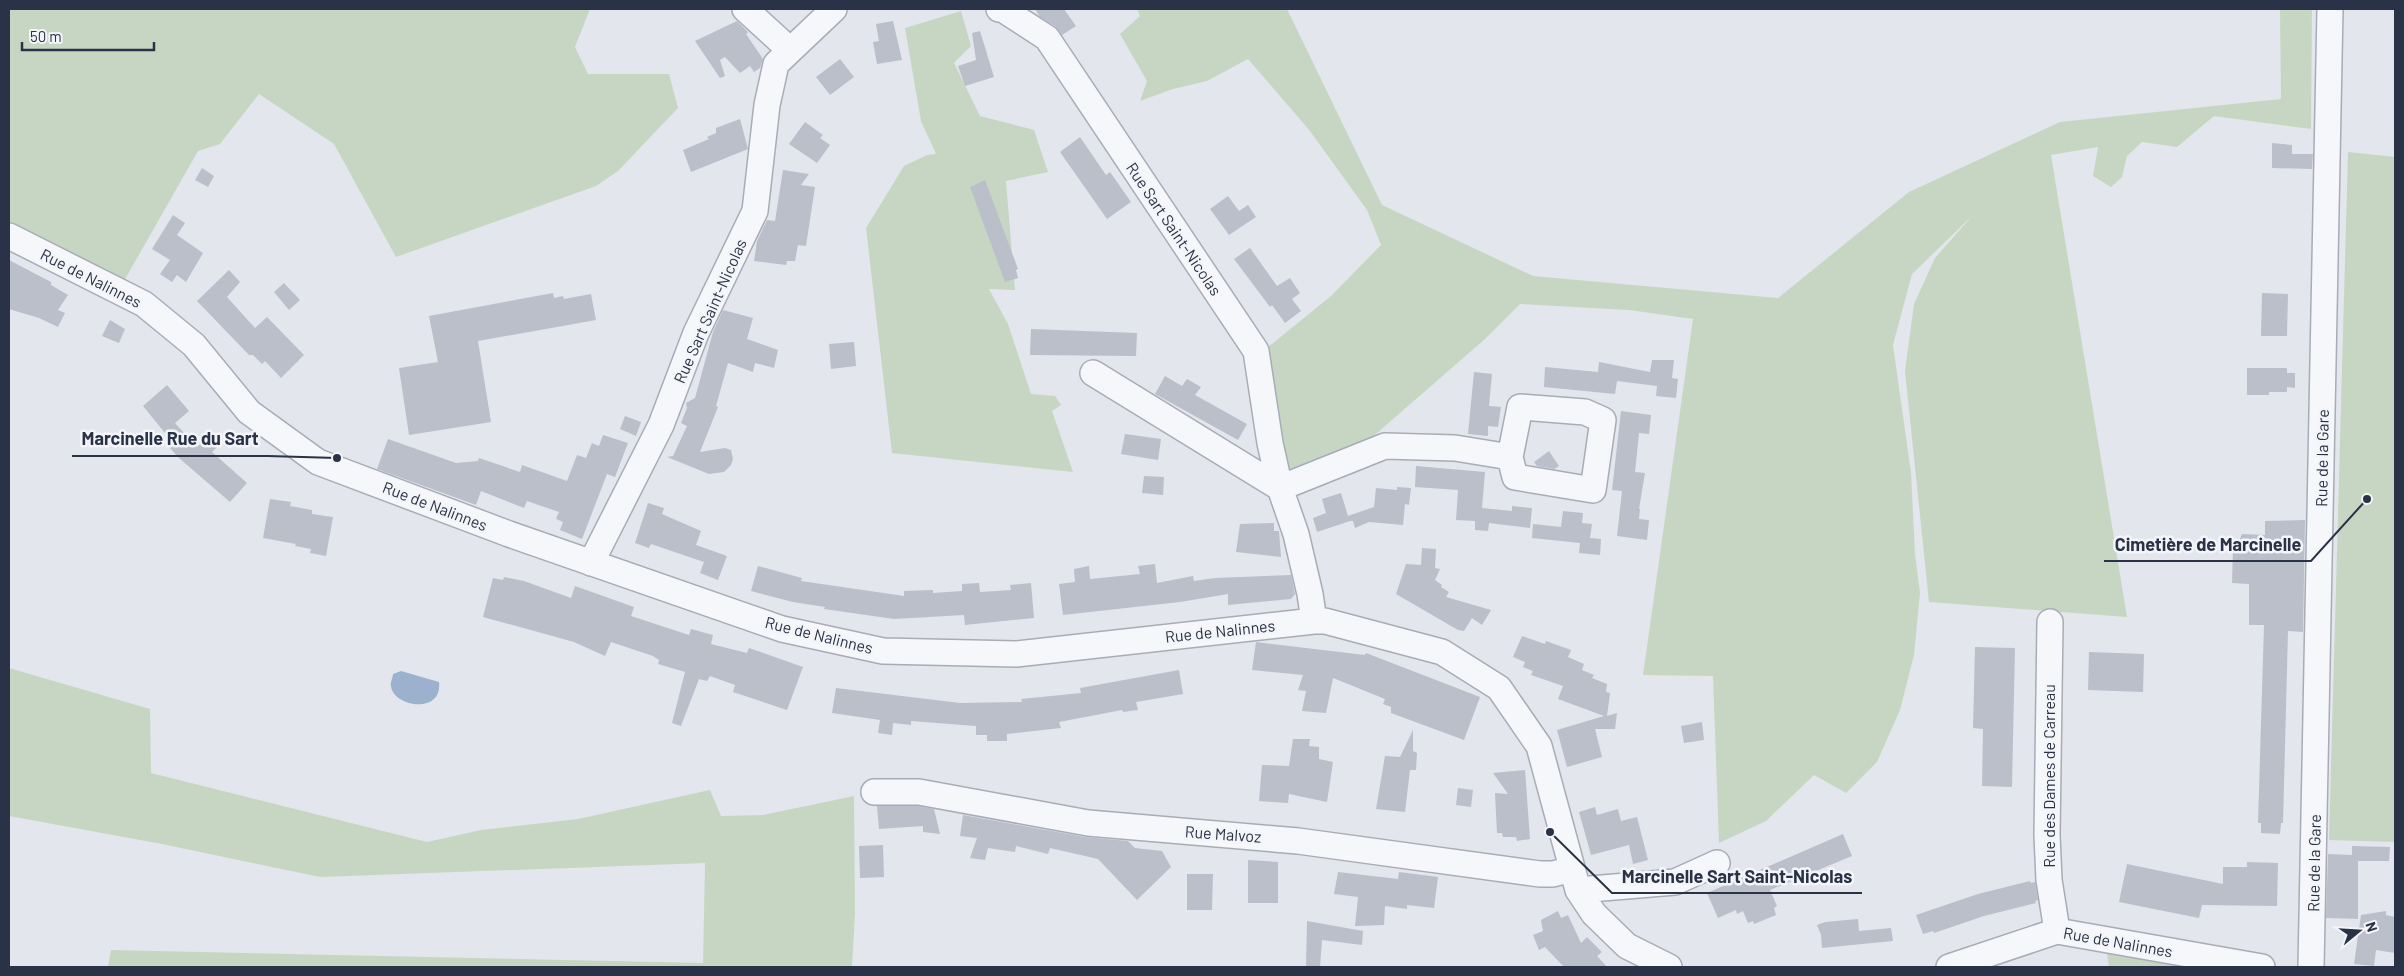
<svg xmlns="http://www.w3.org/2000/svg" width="2404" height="976" font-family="Barlow,sans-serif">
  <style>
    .green { fill: #c7d6c3 }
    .water { fill: #9cb1ce }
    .building { fill: #babfca }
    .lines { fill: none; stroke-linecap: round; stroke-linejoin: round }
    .minor-casing { stroke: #a7acb7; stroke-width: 28 }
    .minor { stroke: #f6f7fa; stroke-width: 25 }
    .labels { text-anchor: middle; stroke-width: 5; stroke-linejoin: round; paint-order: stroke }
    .street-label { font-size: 16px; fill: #293246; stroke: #f3f5f9 }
    .leader { fill: none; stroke: #293246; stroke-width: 2 }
    .callout-dot { fill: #293246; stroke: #f3f5f9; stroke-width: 2 }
    .callout-label { font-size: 18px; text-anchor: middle; font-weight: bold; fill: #293246; stroke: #f3f5f9; stroke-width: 5; stroke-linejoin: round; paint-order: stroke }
  </style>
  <rect width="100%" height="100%" fill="#e3e6ec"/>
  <path class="green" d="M9 9H590L575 47 588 74H669L678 108 618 171 596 186 396 257 334 144 259 94 220 144 198 151 124 281 9 223Z
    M1137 9H1287L1382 205 1533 276 1778 298 1909 192 2060 122 2281 99 2280 9H2312L2311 129 2214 116 2177 147 2142 142 2127 156 2122 177 2111 187 2093 176 2098 147 2051 155 2127 617 1929 602 1905 371 1914 304 1935 258 1972 216 1912 274 1893 345 1911 473 1915 554 1920 593 1914 655 1900 710 1877 762 1846 793 1814 775 1766 821 1719 843 1713 676 1643 675 1693 319 1629 310 1520 304 1485 339 1369 440 1287 480 1268 347 1331 296 1381 245 1367 210 1310 131 1248 59 1207 81 1173 89 1140 101 1147 81 1120 34 1140 16Z
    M961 11 971 46 954 63 980 116 1034 130 1048 172 1006 181 1015 290 989 289 1008 324 1031 394 1055 396 1061 405 1052 411 1073 472 892 453 866 228 904 166 927 155 936 154 921 121 905 28Z
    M2348 152 2395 157V842L2329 840Z
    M9 668 150 709 151 773 427 842 481 830 578 819 710 790 721 816 763 815 854 796 855 913 852 967H108L111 950 703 963 705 863 320 877 162 844 9 816Z
    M2107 953 2188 967H2109Z"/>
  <path class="water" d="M401 671 439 682C443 715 393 707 391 686 390 683 393 677 393 674Z"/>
  <path class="building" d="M1035 9H1064L1076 26 1062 35 1055 26 1040 17Z
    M737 21 748 32 746 34 763 59 760 68 754 72 750 66 740 73 725 57 720 60 725 76 720 78 695 41Z
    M893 21 902 60 877 64 873 42 879 41 876 24Z
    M980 31 994 77 965 86 958 66 976 60 972 33Z
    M840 59 854 77 830 95 816 77Z
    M740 119 748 149 691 172 683 150 709 139 707 137 716 133V128Z
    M805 122 823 135 820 138 830 145 817 163 789 144Z
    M1080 137 1106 175 1110 172 1131 202 1107 219 1060 152Z
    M2272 143 2292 145V154H2313L2312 169 2272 168Z
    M202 168 214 176 208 187 195 180Z
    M783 170 809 174 801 185 815 187 806 246 798 245 795 261H787L786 265 754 261 757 241 767 220 775 221Z
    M985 180 1018 269 1016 270 1018 278 1005 282 970 187Z
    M1228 196 1239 211 1248 205 1256 217 1229 235 1210 209Z
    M173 215 185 223 177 235 203 253 186 282 177 275 172 282 160 274 170 260 152 249Z
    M1250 248 1277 286 1290 278 1300 293 1292 299 1301 311 1285 323 1272 305 1270 307 1234 259Z
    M9 260 51 282V285L68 295 58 310 65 313 58 327 39 318 9 309Z
    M229 270 240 282 227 297 255 328 267 317 304 355 281 378 265 361 262 364 253 355H249L197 301Z
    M284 283 300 300 289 310 274 292Z
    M553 293 554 298 563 296 564 299 591 294 596 320 478 341 491 422 409 435 399 368 438 362 429 316Z
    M2262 293 2288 294 2287 336H2261Z
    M723 310 753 318 747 339 778 350 774 368 755 363 753 372 728 363 716 406 718 407 700 452 725 448 731 450 733 459 731 465 724 472 709 474 667 457 673 456 687 426 681 423 687 408 686 403 695 398 713 332Z
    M110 320 125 329 119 343 102 336Z
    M1031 329 1137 333 1136 356 1030 355Z
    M854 342 856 366 831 369 829 344Z
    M1652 360H1674L1672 378 1678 379 1676 398 1656 396 1657 386 1617 381 1615 394 1544 387 1545 367 1598 372 1599 362 1650 372Z
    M2247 368H2287V373H2295V388L2287 387V392H2269V395H2247Z
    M1474 372 1492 374 1489 406 1501 407 1498 427 1488 426V436L1468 434Z
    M1165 376 1182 386 1187 379 1201 387 1195 395 1247 424 1238 440 1155 394Z
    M167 385 189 411 175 423 197 447 208 437 217 447 212 452 247 483 230 502 179 458 170 448 174 444 143 406Z
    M1621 411 1651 415 1649 434 1639 433 1635 472 1645 473 1639 509H1640L1639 519 1649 520 1647 540 1617 536 1622 491 1612 490Z
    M625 416 641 422 636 436 620 429Z
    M1125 434 1161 439 1158 460 1121 454Z
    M603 435 628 443 615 477 607 474 582 539 560 530 563 522 556 519 559 512 527 501 524 508 481 491 476 505 377 469 388 439 456 463 478 461 479 458 520 472 522 465 567 481 577 455 586 458 592 443 599 446Z
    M1549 451 1559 466 1554 469 1537 466 1534 462Z
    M1416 466 1485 472 1482 508 1512 511V506L1532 508 1530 528 1489 523 1488 531 1475 530V521L1456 520 1458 490 1415 487Z
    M1144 476 1164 477 1163 495 1142 493Z
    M1397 487 1411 488 1409 505 1405 504 1403 525 1369 522 1355 528 1353 521H1350L1317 532 1313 518 1326 513 1322 499 1341 493 1348 516 1374 507 1376 488 1397 490Z
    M270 499 291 502 290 506 312 510V514L333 517 326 556 310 553 311 549 295 546 296 544 263 538Z
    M648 503 664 508 662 514 701 531 696 545 727 556 718 580 700 573 704 562 651 544 649 548 635 543Z
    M1563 511 1583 513 1582 523 1592 524 1590 538 1601 539 1600 555 1579 553 1580 543 1532 538 1533 524 1561 527Z
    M2305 520 2303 632 2288 631 2283 823H2281L2280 834 2261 833V823H2258L2264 625H2249V584L2232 583 2233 548H2236L2242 534 2265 535V521Z
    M1274 523V531H1279L1281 557 1236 552 1240 524Z
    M1422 548 1436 549 1435 568 1440 569 1435 580 1442 585 1441 587 1449 592 1446 597 1491 610 1482 625 1472 618 1464 631 1458 630 1396 594 1406 564 1421 565Z
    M1155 564 1157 583 1193 576 1194 581 1215 578 1291 575 1295 594 1291 599 1228 605V594L1180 602 1063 615 1059 584 1075 582 1074 569 1089 566 1090 579 1140 574 1138 566Z
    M758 566 802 578 801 581 904 596V591L933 590V593L962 591V584L979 583 980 592 1011 590 1010 585 1031 583 1034 618 965 625 964 615 894 619 824 609 825 607 793 602 751 591Z
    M504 577 524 581 571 598 575 586 634 607 631 616 689 635 691 629 713 635 711 644 747 653 749 648 803 667 787 710 733 692 735 685 710 676 707 681 699 679 681 726 672 723 685 672 658 664 659 660 653 656 611 642 605 656 574 642 483 617 493 578 503 580Z
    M1522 636 1545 644 1546 641 1571 650 1568 657 1584 664 1582 670 1594 675 1592 678 1607 684 1606 692 1610 693 1607 716 1617 713 1615 729H1595L1602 757 1567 767 1557 730 1604 716 1558 699 1563 686 1531 675 1533 671 1523 667 1525 662 1513 657Z
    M1256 642 1365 655 1366 653 1480 697 1464 740 1391 713V707L1383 704 1385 699 1333 678 1326 713 1302 711 1306 691 1298 690 1303 675 1252 670Z
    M1975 647 2015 648 2012 787 1982 786 1983 729 1973 728Z
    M2089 652 2144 654 2143 692 2088 690Z
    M1179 670 1183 694 1136 702 1138 710 1123 712 1122 710 1059 722 1061 728 1007 734V741H987V735H976V726L911 721V725L893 723 892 735 878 733 880 720 832 713 836 688 960 703 1022 702 1021 699 1081 693 1080 688Z
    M1702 722 1704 740 1684 743 1681 726Z
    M1413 730V751L1417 753 1416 770H1410L1405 812 1376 809 1385 756 1400 757Z
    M1293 739H1310L1309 746 1319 747V759L1333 762 1327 802 1289 794 1288 803 1259 801 1262 765 1289 766Z
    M1525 770 1530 839 1517 841 1516 837H1503L1502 833H1497L1495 793 1508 794 1493 773Z
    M1458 788 1473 790 1471 807 1456 805Z
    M877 806H918L934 809 940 834 923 832V826L879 829Z
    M1595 807 1597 815 1618 809 1621 821 1637 817 1648 860 1633 864 1629 845 1591 855 1579 812Z
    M963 815 1085 837 1128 841 1135 848 1162 851 1171 867 1137 900 1098 859 1050 848 1048 854 1016 846 1015 852 988 848 985 860 970 858 977 838 960 836Z
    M1843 834 1852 856 1770 890 1777 906 1774 908 1776 915 1754 924 1753 921 1748 923 1743 911 1737 914 1736 910 1718 918 1707 893Z
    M883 845 884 877 860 878 859 846Z
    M2352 846 2390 847 2389 861H2358V919L2326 918 2328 854 2352 855Z
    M1248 860 1278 862V903H1248Z
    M2247 862 2278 863 2277 906 2202 905 2199 918 2119 902 2127 864 2223 884V867H2247Z
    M1338 872 1398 879 1399 872 1438 877 1434 908 1407 905V909L1385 906 1384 925 1355 926 1358 897 1334 894Z
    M1187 874H1213L1212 910H1187Z
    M2030 881 2031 883 2035 882 2038 900 2035 901 2036 903 1984 916 1934 933 1933 931 1923 934 1916 915 1978 894Z
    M1558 911 1561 918 1568 915 1581 943 1587 937 1602 952 1597 956 1607 967H1564L1545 947 1539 950 1533 935 1543 931 1541 920Z
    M2386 911V915L2395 917V953L2376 950 2374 966 2354 964 2361 915Z
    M1858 919 1859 931 1891 928 1893 941 1822 948 1821 935 1817 925 1825 922Z
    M1307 921 1363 931 1362 945 1322 940 1320 967H1306Z"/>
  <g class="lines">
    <g class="minor-casing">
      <path id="minor" d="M745 9 790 50
        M999 9 1004 10 1047 38 1256 351 1270 443 1280 488 1296 534 1310 594 1314 621
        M9 236 144 304 194 345 249 412 318 462 509 534 782 629 883 651 1016 654 1314 621H1325L1442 652 1499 688 1539 746 1578 890 1594 914 1627 946 1669 967
        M1093 373 1280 488 1385 446 1455 448 1510 457
        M1520 407 1585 412 1603 420 1593 490 1515 477 1510 457Z
        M591 563 661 425 696 333 755 211 767 105 776 64 834 9
        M2050 622 2047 835 2049 880 2057 931
        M874 792H919L1088 823 1298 841 1540 874H1553L1572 869
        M1578 890 1675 882 1717 863
        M1949 967 2057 931 2262 967
        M2311 967 2330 9"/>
    </g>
    <use href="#minor" class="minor"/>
  </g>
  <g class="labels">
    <g class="street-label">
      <text transform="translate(1174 229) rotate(56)" y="6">Rue Sart Saint-Nicolas</text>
      <text transform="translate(91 278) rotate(27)" y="6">Rue de Nalinnes</text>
      <text transform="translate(710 311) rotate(-66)" y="6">Rue Sart Saint-Nicolas</text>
      <text transform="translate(2322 458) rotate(-89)" y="6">Rue de la Gare</text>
      <text transform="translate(435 506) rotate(21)" y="6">Rue de Nalinnes</text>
      <text transform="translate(1220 631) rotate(-6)" y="6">Rue de Nalinnes</text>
      <text transform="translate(819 635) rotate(14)" y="6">Rue de Nalinnes</text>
      <text transform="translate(2049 776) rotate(-90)" y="6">Rue des Dames de Carreau</text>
      <text transform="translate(1223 834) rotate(4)" y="6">Rue Malvoz</text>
      <text transform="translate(2314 863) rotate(-89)" y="6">Rue de la Gare</text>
      <text transform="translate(2118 942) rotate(10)" y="6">Rue de Nalinnes</text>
    </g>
  </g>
  <path class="leader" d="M337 458L268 456H72M2367 499L2311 561H2104M1550 832L1612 893H1862"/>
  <g class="callout-dot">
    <circle cx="337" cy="458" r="5"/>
    <circle cx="2367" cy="499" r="5"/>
    <circle cx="1550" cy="832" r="5"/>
  </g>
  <g class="callout-label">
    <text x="170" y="445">Marcinelle Rue du Sart</text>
    <text x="2208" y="551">Cimetière de Marcinelle</text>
    <text x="1737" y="883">Marcinelle Sart Saint-Nicolas</text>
  </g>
  <rect width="2404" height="976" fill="none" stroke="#293246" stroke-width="20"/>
  <g transform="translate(2359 931) rotate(72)" stroke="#f3f5f9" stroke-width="4" paint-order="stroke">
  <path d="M0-4L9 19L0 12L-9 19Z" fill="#293246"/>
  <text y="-8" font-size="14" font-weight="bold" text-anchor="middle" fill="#293246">N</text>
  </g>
  <path d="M22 42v8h132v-8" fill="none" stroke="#293246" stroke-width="2.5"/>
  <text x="30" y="42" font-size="15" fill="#293246" stroke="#f3f5f9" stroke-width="4" paint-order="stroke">50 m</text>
</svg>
